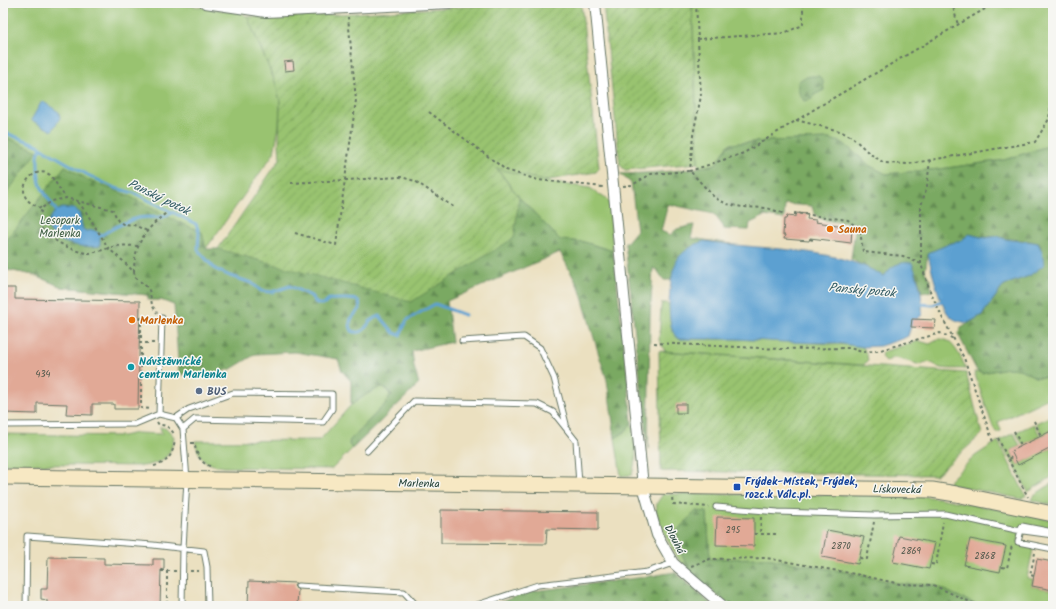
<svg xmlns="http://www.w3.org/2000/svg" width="1056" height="609" font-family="Kalam,sans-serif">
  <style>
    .green { fill: #99c370; stroke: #5c8052 }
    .forest { fill: url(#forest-firs); stroke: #4c734b }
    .garden { fill: url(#garden-furrows); stroke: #5c8052 }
    .water { fill: #5ca0d1; stroke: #3e6e82 }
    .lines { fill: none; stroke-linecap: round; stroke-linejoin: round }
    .stream { stroke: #5ca0d1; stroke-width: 3 }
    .building { fill: #e1a996 }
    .service-casing { stroke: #667665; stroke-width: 7 }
    .minor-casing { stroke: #667665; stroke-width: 12 }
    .secondary-casing { stroke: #667665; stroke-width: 17 }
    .path { stroke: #667665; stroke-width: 2; stroke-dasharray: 3 3; stroke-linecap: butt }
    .service { stroke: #fff; stroke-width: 5 }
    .minor { stroke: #fff; stroke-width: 10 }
    .secondary { stroke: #f7e8c3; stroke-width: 15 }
    .food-dot { fill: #e8710a; stroke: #f6f6f2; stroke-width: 1.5 }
    .culture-dot { fill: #0f9aa8; stroke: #f6f6f2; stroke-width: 1.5 }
    .service-dot { fill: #5c6f8a; stroke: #f6f6f2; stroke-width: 1.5 }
    .transit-dot { fill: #1a4fb4; stroke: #f6f6f2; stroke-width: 1.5 }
    .labels { text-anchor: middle; stroke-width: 3; stroke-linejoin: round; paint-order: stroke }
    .number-label { font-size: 9px; fill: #50584c }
    .park-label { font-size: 11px; fill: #3e5e43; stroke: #f6f6f2 }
    .food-label { font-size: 11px; font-weight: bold; fill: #c56008; stroke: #f6f6f2; text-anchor: start }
    .culture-label { font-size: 11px; font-weight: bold; fill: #0d838f; stroke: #f6f6f2; text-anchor: start }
    .service-label { font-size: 11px; font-weight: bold; fill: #4e5e75; stroke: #f6f6f2; text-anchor: start }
    .transit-label { font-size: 11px; font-weight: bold; fill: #164399; stroke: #f6f6f2; text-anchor: start }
    .street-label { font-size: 11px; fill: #1f3d34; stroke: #f6f6f2 }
    .water-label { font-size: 12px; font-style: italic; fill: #315b63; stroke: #f6f6f2 }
  </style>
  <defs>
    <pattern id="forest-firs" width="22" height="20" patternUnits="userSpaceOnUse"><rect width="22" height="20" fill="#7aa962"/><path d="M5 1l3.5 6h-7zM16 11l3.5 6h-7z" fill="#638b52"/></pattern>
    <pattern id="garden-furrows" width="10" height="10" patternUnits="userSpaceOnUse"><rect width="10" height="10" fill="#99c370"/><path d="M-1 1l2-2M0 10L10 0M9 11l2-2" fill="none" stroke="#7ca05d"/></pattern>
  </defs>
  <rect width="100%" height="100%" fill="#f6f6f2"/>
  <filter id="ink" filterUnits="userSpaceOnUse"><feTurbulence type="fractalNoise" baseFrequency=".025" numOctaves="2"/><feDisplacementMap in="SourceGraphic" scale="8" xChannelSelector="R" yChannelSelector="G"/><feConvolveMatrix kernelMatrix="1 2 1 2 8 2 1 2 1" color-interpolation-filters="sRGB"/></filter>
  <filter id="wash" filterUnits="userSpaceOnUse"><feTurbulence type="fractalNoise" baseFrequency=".012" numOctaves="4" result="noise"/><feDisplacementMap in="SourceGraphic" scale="16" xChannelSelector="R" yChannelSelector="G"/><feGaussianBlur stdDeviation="0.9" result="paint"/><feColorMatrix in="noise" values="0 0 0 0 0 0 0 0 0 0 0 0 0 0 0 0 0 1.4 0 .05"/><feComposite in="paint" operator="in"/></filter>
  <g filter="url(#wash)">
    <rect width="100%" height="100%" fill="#ebe0c0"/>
    <path class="green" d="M3 3H174L241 13 247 16 276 84 280 101 279 126 274 153 190 271 174 305 161 300H148V295L62 287 34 275 3 269Z
      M692 3H1053V139L1045 147 1004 160 940 169 886 174 870 166 843 143 829 139 767 141 729 144 716 164 700 168 698 163Z
      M496 167 543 181 590 188 609 201 613 251 584 242 560 240 519 197Z
      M662 303H666L670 305C669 319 669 328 679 339H737L851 345 863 347 867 355 868 361 863 365 665 351 659 340 661 307Z
      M939 339C940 339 944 339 945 340 954 342 963 361 966 369 957 368 938 371 934 364L928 362 921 365C916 364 896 357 892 358 890 359 888 361 886 362L881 357 882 352 919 341 930 344Z
      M1007 368 1020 369 1035 377H1051L1053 375V396L998 422 1001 430 1000 432H996L993 427 974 372 982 373Z
      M381 387 388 390 390 395 388 401 350 440 349 444 352 449 332 469 224 467C204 464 200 460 195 441L320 440 351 405 367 394Z
      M1053 415V430L1042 435 1036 423Z
      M632 422 636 456 632 475 621 476 615 438 625 432Z
      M1034 424 1040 436 1023 445 1016 432Z
      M160 427C167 428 170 431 174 437 171 457 163 463 143 466L3 464V434L122 436 137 433 162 434Z
      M1014 433 1020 446 1011 450 1013 456 1009 458 1000 440Z
      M998 441 1026 496 1021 499 949 484 950 480 975 456Z
      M1053 447V476L1028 492 1011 459 1014 457 1018 465Z
      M1053 483V505L1031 500 1034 495Z
      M663 494 911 495 939 498 1053 520V532L1022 526 1018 542 1034 545 1027 578 1033 579 1032 586 1053 590V606H979L933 585 900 584 846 572 766 558 710 559 707 513 696 511 675 533 679 549 690 572 679 560 664 534 656 512 657 503Z"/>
    <path class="forest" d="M811 76H819L823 81 824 90 814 95 812 99 804 101 798 91V82L803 78Z
      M3 136 38 151 3 198Z
      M829 139 843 143 870 166 886 174 940 169 1004 160 1045 147 1053 139V375L1051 377H1035L1020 369 1007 368 982 373 977 371 958 334 961 328 982 315 1004 285 1029 276 1038 243 1030 241 1002 238 993 236 985 238 969 234 962 240 949 244 928 253 925 272 931 281V291L922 293 918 277 891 268 887 274 883 276 851 259 856 223C846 222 819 223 814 213 814 212 812 207 812 206L785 204 784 219 765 216 750 223 749 230 724 229 723 226 714 214 668 204 661 231 670 235 677 229 694 225 691 238 732 244 705 241 674 268 671 280H664L657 270 653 268 650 318 648 449 625 243 627 242 637 230 631 183 620 174C652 173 685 171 716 164L729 144 767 141Z
      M65 166 88 180 127 195 170 218 202 232 206 249H218L514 238 519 197 560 240 584 242 613 251 625 352 632 422 625 432 615 438 607 380 599 355 580 290 560 252 447 301 452 342 412 351 414 367 419 384 352 449 349 444 350 440 388 401 390 395 388 390 381 387 367 394 351 405V381L342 371 338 359 295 352 256 354 231 369 202 377 179 374 174 305 161 300H148V295L62 287 34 275 3 269V245Z
      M696 511 707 512 710 559 766 558 846 572 900 584 933 585 979 606H731L723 601 690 572 679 549 675 533Z
      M675 572 713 606H491L526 592 645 577Z"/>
    <path class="garden" d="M531 3H581L599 168 596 172 543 181 496 168 519 197 514 238 411 302 218 249 280 159 279 145 280 101 276 84 247 16 269 18Z
      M603 3H692L698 163 625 170 620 165Z
      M659 351 966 373 982 434 936 475 661 471Z"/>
    <path class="water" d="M42 101 59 112 60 118 52 131 31 120Z
      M62 208 75 209 79 212 83 229 86 231 94 230 100 234V246C86 249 42 243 49 221 52 214 55 211 62 208Z
      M969 234 985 238 998 236C1007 242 1026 240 1038 243L1042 251 1044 265 1029 276 1004 285 982 315 968 323C963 322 955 321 951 317 941 310 930 266 928 253L949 244 962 240Z
      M705 241C762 251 833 245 883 276 887 274 887 272 890 269 896 263 904 262 912 263 919 280 923 296 922 315L912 323 908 336 902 339 880 346 863 347 836 343 784 342 737 339H679C663 331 669 270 679 257 685 250 696 243 705 241Z"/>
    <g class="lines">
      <path class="stream" d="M3 132 38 145 41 148 88 175 115 188 134 193 196 224 199 232 198 250 215 269 230 276 252 283 261 291 272 292 290 286 311 296 317 304H325L329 299C340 300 350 297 359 301L360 309C352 317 347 320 352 331 366 336 365 324 373 319 375 317 377 317 380 316L394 333 400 335 407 320 435 304 465 315
        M41 148C37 154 38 159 38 166 38 192 47 193 58 214
        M97 236H100C112 229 124 221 138 218 150 215 160 221 172 213
        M920 304 933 305 945 299"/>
    </g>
    <g id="blocks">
      <path class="building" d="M293 61 294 70 285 71 284 62Z
        M795 213 808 214 807 219 816 220 815 222 852 227 851 243 810 238 809 241 784 239 785 235H783L784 219H786L787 216 795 217Z
        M3 288H15V299L140 301 138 409H114V404H92V415L66 414 67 404 37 403V414L3 413Z
        M912 319 936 320 935 328 911 327Z
        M676 404H686V413H676Z
        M1053 430V447L1018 465 1011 451Z
        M441 510 598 512V530L547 529 546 544 441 543Z
        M717 517 754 518V546L716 545Z
        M827 530 864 537 858 564 822 557Z
        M899 536 935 543 929 569 893 562Z
        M970 539 1006 546 1000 572 964 565Z
        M48 557 104 558V564L153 565V559H164V569L161 570 160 606H47V600L41 599V589H47Z
        M1037 559 1053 562V590L1032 586Z
        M249 581 296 583 294 586 298 590 297 606H248Z"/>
    </g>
  </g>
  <g filter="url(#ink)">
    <use href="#blocks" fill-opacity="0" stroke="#667665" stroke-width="1"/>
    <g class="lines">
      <g class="service-casing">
        <path id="service" d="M462 341 524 337 540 348 554 378 566 424
          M159 414 162 318
          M176 418 189 409 233 393 332 394V409L323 422 195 419 183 429
          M3 425 135 424 159 414 176 418 183 429 187 480 183 548 182 606
          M367 451 414 401 537 404 553 412 576 441 579 484
          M716 507 778 512 874 515 945 514 1016 530 1053 535
          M1053 532 1022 526 1018 542 1053 549
          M298 586 404 592 417 606
          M26 606 27 536 153 545 204 551 207 567 208 606
          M474 606 538 585 647 572 673 563"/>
      </g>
      <g class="minor-casing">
        <path id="minor" d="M205 3 266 12 450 3
          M595 3 643 486 657 535 673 563 723 606"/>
      </g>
      <g class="secondary-casing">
        <path id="secondary" d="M3 477 932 490 956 494 1053 514"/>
      </g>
      <path class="path" d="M696 3 701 96 693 135 690 171 744 153 818 107 995 3
        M952 3 958 25
        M697 39 784 33 803 25V3
        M429 112 506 170 538 180 603 187
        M796 120 840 131 852 137 869 153 884 163 908 164 1035 142 1049 119 1053 90
        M291 183 401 177 415 181 455 208
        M623 186 632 185 651 174 690 171 715 198 727 204 742 207 767 208 785 214
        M78 202 86 212 109 249 123 261 134 272 135 277 148 288 150 293 152 305 157 313
        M41 208C36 206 29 203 26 198 18 184 36 165 50 175 53 178 62 193 66 198
        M795 215V213L848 220 860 230 863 252 903 256 921 264 930 291 943 319 964 358 993 442
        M295 233 336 245 356 100 348 17
        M810 239 813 240V242
        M138 246C131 246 123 245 116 246 107 248 99 252 89 253 77 254 46 238 41 227 39 221 40 214 42 208L52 201 66 198 113 210 118 221 123 224 134 225 147 231
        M921 264V206L927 186 930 160
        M134 272C134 244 145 230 166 213
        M140 318H141V408L151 409
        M139 343H154
        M654 343 781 349 850 348 862 352 877 351 940 333 954 339
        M1034 421 1041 436
        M157 422 159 425C166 424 171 429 175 435
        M1014 431 1021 445
        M998 438 1008 459 1014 456
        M191 443H194C197 454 199 462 210 466
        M1008 459 1028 497
        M154 466C169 462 172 455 175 441
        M672 498 673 504 709 507
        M761 517 760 534H778
        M754 534H760
        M860 558 867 559 874 522
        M931 564 936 565 943 522
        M691 566 710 559 766 558 855 574 900 584 933 585 979 606
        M1002 567 1007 568 1012 545
        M161 571H176
        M167 571V604H176
        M190 571H200
        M1034 576 1030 575 1035 553
        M160 604H167
        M190 604H196"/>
      <use href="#service" class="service"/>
      <use href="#minor" class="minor"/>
      <use href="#secondary" class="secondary"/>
    </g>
  </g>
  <g class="food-dot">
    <circle cx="830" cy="229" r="4"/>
    <circle cx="132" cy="320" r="4"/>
  </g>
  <circle class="culture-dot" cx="131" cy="367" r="4"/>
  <circle class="service-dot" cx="199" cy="391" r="4"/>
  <rect class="transit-dot" x="733" y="483" width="8" height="8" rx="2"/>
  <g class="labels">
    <g class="number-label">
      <text x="43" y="377">434</text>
      <text x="733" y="533">295</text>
      <text x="841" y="549">2870</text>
      <text x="911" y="554">2869</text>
      <text x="985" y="559">2868</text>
    </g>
    <g class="park-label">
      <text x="60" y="224">Lesopark<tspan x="60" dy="13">Marlenka</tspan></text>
    </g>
    <g class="food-label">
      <text x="838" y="233">Sauna</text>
      <text x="140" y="324">Marlenka</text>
    </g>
    <g class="culture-label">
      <text x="139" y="365">Návštěvnícké<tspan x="139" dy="13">centrum Marlenka</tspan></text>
    </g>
    <g class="service-label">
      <text x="207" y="395">BUS</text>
    </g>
    <g class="transit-label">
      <text x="745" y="485">Frýdek-Místek, Frýdek,<tspan x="745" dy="13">rozc.k Válc.pl.</tspan></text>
    </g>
    <g class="street-label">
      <text transform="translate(419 483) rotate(1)" y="4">Marlenka</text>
      <text transform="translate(897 489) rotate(1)" y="4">Lískovecká</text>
      <text transform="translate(675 539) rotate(63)" y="4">Dlouhá</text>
    </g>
    <g class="water-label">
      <text transform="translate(159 197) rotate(26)" y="4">Panský potok</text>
      <text transform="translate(862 290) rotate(5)" y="4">Panský potok</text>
    </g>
  </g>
  <rect width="1056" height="609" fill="none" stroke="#f6f6f2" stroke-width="16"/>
</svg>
